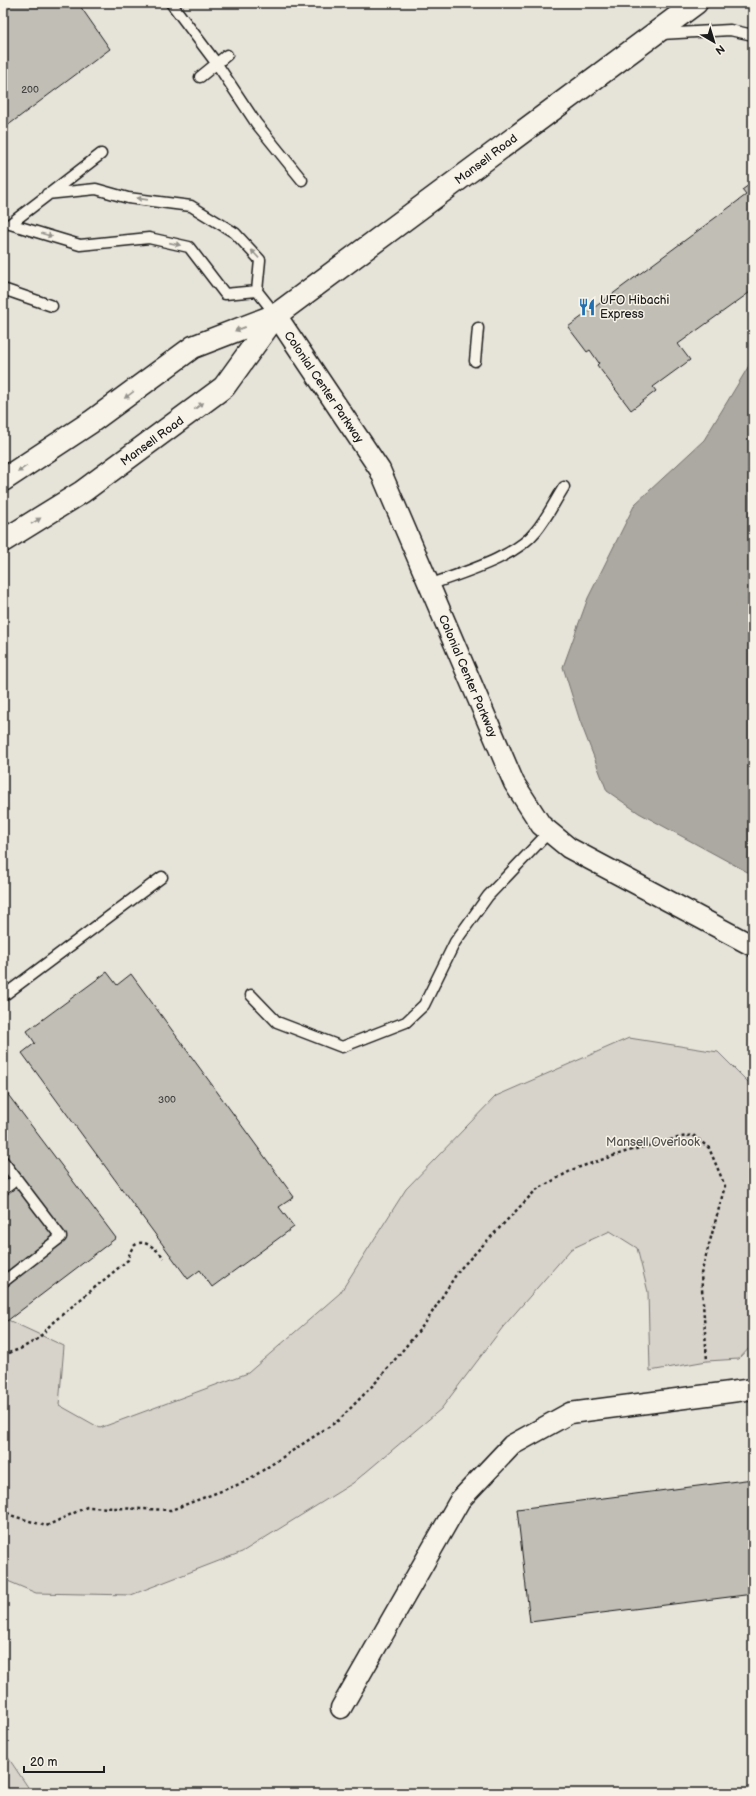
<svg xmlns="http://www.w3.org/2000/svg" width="756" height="1796" font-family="'Balsamiq Sans',sans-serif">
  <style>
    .built { fill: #e6e3d9 }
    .green { fill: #d7d3cb; stroke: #7a7874 }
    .water { fill: #aca9a2; stroke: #72716c }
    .building { fill: #c0beb5; stroke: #1c1c1c }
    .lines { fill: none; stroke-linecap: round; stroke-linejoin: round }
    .lane-casing { stroke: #1c1c1c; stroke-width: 13 }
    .street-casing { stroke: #1c1c1c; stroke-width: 23 }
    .secondary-casing { stroke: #1c1c1c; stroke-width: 25 }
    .path { stroke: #1c1c1c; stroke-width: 2.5; stroke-dasharray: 3 3; stroke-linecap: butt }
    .lane { stroke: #f7f3e8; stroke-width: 10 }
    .street { stroke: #f7f3e8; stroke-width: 20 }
    .secondary { stroke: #f7f3e8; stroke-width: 22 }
    .oneway { fill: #94928c }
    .labels { text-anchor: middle; stroke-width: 3; stroke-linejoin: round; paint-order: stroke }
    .number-label { font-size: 10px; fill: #454442 }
    .street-label { font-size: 12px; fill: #1c1c1c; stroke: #f7f3e8 }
    .poi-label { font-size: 12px; fill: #1c1c1c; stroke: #f7f3e8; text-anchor: start }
    .park-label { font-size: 12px; fill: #545351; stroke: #f7f3e8 }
  </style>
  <rect width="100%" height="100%" fill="#f7f3e8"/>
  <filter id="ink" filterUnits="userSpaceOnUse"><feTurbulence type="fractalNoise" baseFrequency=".025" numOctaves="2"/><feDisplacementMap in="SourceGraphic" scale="8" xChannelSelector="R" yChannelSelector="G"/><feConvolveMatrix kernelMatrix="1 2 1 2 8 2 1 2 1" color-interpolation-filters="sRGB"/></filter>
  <g filter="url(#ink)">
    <path class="built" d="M3 3H753V1793H32L3 1750Z"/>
    <path class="green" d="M629 1038 718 1052 753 1087V1344L739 1359 707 1361 650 1371 648 1292 637 1248 610 1231 571 1249 503 1327 441 1409 353 1483 242 1552 131 1595 36 1593 3 1579V1324L8 1320 64 1346 59 1405 100 1428 248 1373 340 1293 406 1189 496 1096Z
      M3 1750 32 1793H3Z"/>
    <path class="water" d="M753 359V875L639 813 607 791 580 721 563 667 588 598 635 504 704 440Z"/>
    <path class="building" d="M3 3H78L110 49 3 129Z
      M753 182V290L678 344 690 360 653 387 656 391 631 410 597 365 599 363 590 350 587 352 568 327 746 195 742 190Z
      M107 972 117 985 131 974 294 1197 279 1207 294 1227 212 1287 200 1270 188 1279 22 1053 35 1043 27 1031Z
      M3 1088 116 1238 3 1324Z
      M753 1479V1594L530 1622 517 1509Z"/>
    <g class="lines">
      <g class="lane-casing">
        <path id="lane" d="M171 3 217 64 256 123 302 180
          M661 34 730 30 753 35
          M200 77 227 55
          M47 194 96 189 128 198 191 206 235 233 260 260 257 291 276 315
          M10 224 80 245 149 238 189 247 225 294 257 291
          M10 224 101 154
          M3 289 52 306
          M475 361 478 328
          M429 585C461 573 515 558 536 531 547 518 555 501 564 487
          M251 995 277 1022 342 1047 406 1022 424 1005 455 942 488 896 549 832
          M3 996 162 877
          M3 1161 61 1237 3 1282
          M3 1190 17 1179"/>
      </g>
      <g class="street-casing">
        <path id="street" d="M276 315 380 470 514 783 541 825 569 848 753 946
          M341 1708 460 1500 512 1445 570 1413 753 1389"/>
      </g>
      <g class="secondary-casing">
        <path id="secondary" d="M3 480 91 422 193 347 276 315 696 3
          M3 541 82 492 224 387 276 315"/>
      </g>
      <path class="path" d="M3 1355 20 1349 38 1339 52 1323 128 1260C133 1233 151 1242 164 1258
        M3 1508 10 1515 46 1526 87 1507 171 1510 245 1482 339 1420 378 1380 426 1322 459 1270 536 1190 574 1169 625 1152 681 1137 693 1135 709 1148 725 1186 701 1274 707 1361"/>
      <use href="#lane" class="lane"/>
      <use href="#street" class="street"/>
      <use href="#secondary" class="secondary"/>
    </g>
    <defs><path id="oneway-solid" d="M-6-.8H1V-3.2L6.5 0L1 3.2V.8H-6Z"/></defs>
    <g class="oneway">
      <use href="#oneway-solid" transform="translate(142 199) rotate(-172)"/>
      <use href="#oneway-solid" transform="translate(47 235) rotate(16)"/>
      <use href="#oneway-solid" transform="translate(175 244) rotate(13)"/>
      <use href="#oneway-solid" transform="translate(255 254) rotate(-133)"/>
      <use href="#oneway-solid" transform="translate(240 329) rotate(159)"/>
      <use href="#oneway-solid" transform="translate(129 395) rotate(144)"/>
      <use href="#oneway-solid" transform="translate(199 406) rotate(-36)"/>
      <use href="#oneway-solid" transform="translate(22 469) rotate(146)"/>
      <use href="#oneway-solid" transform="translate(36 521) rotate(-32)"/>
    </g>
  </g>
  <defs>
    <g id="restaurant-bare" transform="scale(1.38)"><path d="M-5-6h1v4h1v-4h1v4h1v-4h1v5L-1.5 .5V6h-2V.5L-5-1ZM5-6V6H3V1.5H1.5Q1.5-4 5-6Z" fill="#1f6fb2" stroke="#f7f3e8" stroke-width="2.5" paint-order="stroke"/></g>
  </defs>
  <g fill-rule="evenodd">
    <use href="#restaurant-bare" x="587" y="307"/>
  </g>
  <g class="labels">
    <g class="number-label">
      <text x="30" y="93">200</text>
      <text x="167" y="1103">300</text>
    </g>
    <g class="street-label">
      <text transform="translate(486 159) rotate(-37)" y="4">Mansell Road</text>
      <text transform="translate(324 387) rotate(56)" y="4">Colonial Center Parkway</text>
      <text transform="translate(152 441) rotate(-36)" y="4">Mansell Road</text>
      <text transform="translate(468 676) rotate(67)" y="4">Colonial Center Parkway</text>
    </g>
    <g class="poi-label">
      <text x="600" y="304">UFO Hibachi<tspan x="600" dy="14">Express</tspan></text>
    </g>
    <g class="park-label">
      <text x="653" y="1146">Mansell Overlook</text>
    </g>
  </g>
  <rect width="756" height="1796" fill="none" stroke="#f7f3e8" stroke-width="16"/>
  <rect x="8" y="8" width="740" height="1780" fill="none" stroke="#1c1c1c" stroke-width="1.5" filter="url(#ink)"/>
  <g transform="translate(714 42) rotate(142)" stroke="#f7f3e8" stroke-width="3" paint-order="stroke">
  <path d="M0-3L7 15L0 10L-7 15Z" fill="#1c1c1c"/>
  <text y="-6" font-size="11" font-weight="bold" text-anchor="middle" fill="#1c1c1c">N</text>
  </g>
  <path d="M24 1766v6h80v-6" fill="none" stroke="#1c1c1c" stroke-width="2"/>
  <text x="30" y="1766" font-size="12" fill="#1c1c1c" stroke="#f7f3e8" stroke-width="3" paint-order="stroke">20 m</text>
</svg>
